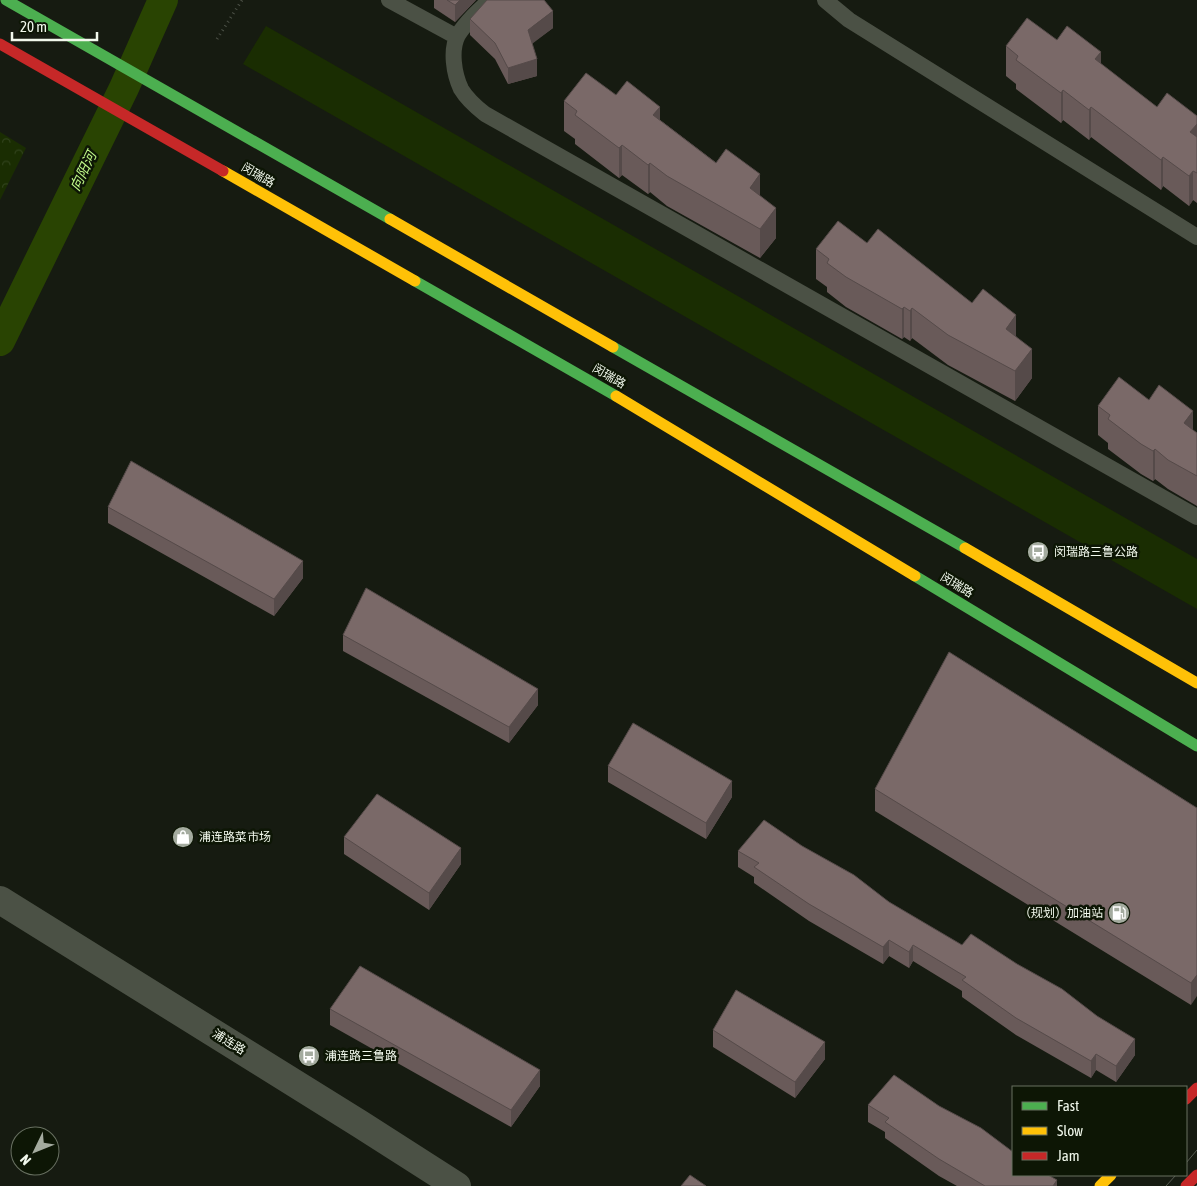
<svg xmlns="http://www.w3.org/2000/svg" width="1197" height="1186" font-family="'Asap Condensed','Noto Sans SC',sans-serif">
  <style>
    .green { fill: #1a2d02 }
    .park { fill: url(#park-crowns) }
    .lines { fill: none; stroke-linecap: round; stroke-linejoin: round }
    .canal { stroke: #294402; stroke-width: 30 }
    .path { stroke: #4c5147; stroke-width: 3; stroke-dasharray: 1 4; stroke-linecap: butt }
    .lane { stroke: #4b5145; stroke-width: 16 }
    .street { stroke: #4b5145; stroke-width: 28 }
    .fast { stroke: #4caf50; stroke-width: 11 }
    .slow { stroke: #ffc107; stroke-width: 11 }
    .jam { stroke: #c62828; stroke-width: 11 }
    .tram { stroke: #575c52; stroke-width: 1 }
    .wall { fill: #695a59 }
    .shaded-wall { fill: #554a49 }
    .building { fill: #7a6968; stroke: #554a49 }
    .labels { text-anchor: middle; stroke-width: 5; stroke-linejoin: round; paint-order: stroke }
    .street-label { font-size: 12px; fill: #f1f8ec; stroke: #0d1605 }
    .poi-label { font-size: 12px; fill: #f1f8ec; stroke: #0d1605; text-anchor: start }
    .water-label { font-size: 14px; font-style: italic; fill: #c0f989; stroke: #0d1605 }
  </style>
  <defs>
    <pattern id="park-crowns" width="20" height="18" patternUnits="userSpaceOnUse" patternTransform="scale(1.25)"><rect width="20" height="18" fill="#1a2d02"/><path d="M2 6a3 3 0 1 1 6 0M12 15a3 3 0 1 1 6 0" fill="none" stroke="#30421b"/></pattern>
  </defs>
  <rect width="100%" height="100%" fill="#161b11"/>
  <path class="green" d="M266 26 1197 559V609L243 64Z"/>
  <path class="park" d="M0 132 26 148 0 200Z"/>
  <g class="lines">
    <path class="canal" d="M0 341 124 88 163 0"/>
    <path class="path" d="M217 39 242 0"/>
    <path class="lane" d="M389 0 457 37
      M490 0C478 11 466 22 458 35 450 50 454 74 461 89 467 99 476 107 485 114L1197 517
      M825 0 849 20 1197 237"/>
    <path class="street" d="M0 900 360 1124 457 1186"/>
    <path class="fast" d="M6 0 390 219
      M415 281 616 396
      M613 347 965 548
      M915 576 1197 746"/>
    <path class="slow" d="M223 171 415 281
      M390 219 613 347
      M616 396 915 576
      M965 548 1197 683
      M1100 1186 1111 1175"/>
    <path class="jam" d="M0 44 223 171
      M1186 1099 1197 1088
      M1186 1186 1197 1175"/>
    <path class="tram" d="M1186 1163 1197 1150
      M1166 1186 1176 1175
      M1196 1186 1197 1185"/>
  </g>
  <path class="wall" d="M434 0H476L455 22 434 8Z
    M470 19 553 28 532 43 537 76 508 84 495 59 470 35Z
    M1057 40 1101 64 1157 107 1197 116V203L1193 200 1189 206 1163 186 1161 190 1091 137 1089 140 1063 120 1061 123 1016 89V84L1006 76V46Z
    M616 95 660 120 760 196 776 238 760 258 667 206 650 192 648 194 622 175 619 178 575 144V139L564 131V101Z
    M867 243 972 303 1016 336 1032 378 1015 401 948 365 912 338 910 341 904 337 902 339 846 307 827 292V287L816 279V249Z
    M1149 400 1197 433V506L1168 489 1155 479 1153 481 1141 474 1108 449V443L1098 435V406Z
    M108 507 303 578 274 616 108 523Z
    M343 635 538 705 509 743 343 651Z
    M608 766 732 797 706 839 608 782Z
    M875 789 1197 808 1191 1005 875 811Z
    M344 837 461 864 429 910 344 854Z
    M802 846 889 902 1135 1055 1116 1082 1096 1070 1091 1078 1016 1035 962 997V991L913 961 909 968 889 956 883 964 809 921 754 883V877L738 867V851Z
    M330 1009 540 1086 511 1127 330 1025Z
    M713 1030 825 1059 795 1098 713 1047Z
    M868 1105 1057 1186H957L939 1176 885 1138V1132L868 1122Z"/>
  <path class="shaded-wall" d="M460 0H476L455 22V5Z
    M553 11V28L528 47V30Z
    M1101 52V81L1095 59Z
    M537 59V76L508 84V68Z
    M1063 90V120L1061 123V93Z
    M660 107V136L653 115Z
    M1091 107V137L1089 140V110Z
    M1197 124V153L1190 132Z
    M622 145V175L619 178V148Z
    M1163 157V186L1161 190V160Z
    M650 163V192L648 194V165Z
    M1193 171V200L1189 206V176Z
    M760 174V204L750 188Z
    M776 208V238L760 258V229Z
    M904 307V337L902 339V309Z
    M912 308V338L910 341V311Z
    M1016 315V344L1006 329Z
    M1032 349V378L1015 401V371Z
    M1193 411V441L1184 423Z
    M1155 449V479L1153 481V451Z
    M303 561V578L274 616V599Z
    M538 689V705L509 743V727Z
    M732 781V797L706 839V823Z
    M461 848V864L429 910V893Z
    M889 940V956L883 964V947Z
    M913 945V961L909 968V952Z
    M1197 975V996L1191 1005V983Z
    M1135 1039V1055L1116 1082V1066Z
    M825 1042V1059L795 1098V1082Z
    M1096 1054V1070L1091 1078V1061Z
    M540 1070V1086L511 1127V1110Z
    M1057 1180V1186H1053Z"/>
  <path class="building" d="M447 0H460L455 5Z
    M487 0H544L553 11 528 30 537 59 508 68 495 43 470 19Z
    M1027 18 1057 40 1067 26 1101 52 1095 59 1157 107 1167 93 1197 116V124L1190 132 1197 137V173L1193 171 1189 176 1163 157 1161 160 1091 107 1089 110 1063 90 1061 93 1016 60 1018 56 1006 46Z
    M586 73 616 95 627 81 660 107 653 115 716 163 726 149 760 174 750 188 776 208 760 229 667 176 650 163 648 165 622 145 619 148 575 115 577 111 564 101Z
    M838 221 867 243 878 229 972 303 983 289 1016 315 1006 329 1032 349 1015 371 948 335 912 308 910 311 904 307 902 309 846 277 827 263 829 259 816 249Z
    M1119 377 1149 400 1159 385 1193 411 1184 423 1197 433V476L1168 460 1155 449 1153 451 1141 444 1108 419 1110 415 1098 406Z
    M131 461 303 561 274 599 108 507Z
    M366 588 538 689 509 727 343 635Z
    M949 652 1197 808V975L1191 983 875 789Z
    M633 723 732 781 706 823 608 766Z
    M377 794 461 848 429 893 344 837Z
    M764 820 802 846 854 875 889 902 962 945 971 934 1017 964 1062 989 1097 1016 1135 1039 1116 1066 1096 1054 1091 1061 1016 1018 962 980 966 977 913 945 909 952 889 940 883 947 809 904 754 867 759 863 738 851Z
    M360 966 540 1070 511 1110 330 1009Z
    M736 990 825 1042 795 1082 713 1030Z
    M894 1075 939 1106 981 1128 1013 1152V1175H1048L1057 1180 1053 1186H985L939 1159 885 1122 889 1118 868 1105Z
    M690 1175 706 1186H681Z"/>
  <defs>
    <g id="bus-disc" transform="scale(1.125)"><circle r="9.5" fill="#a4ab9f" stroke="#0d1605"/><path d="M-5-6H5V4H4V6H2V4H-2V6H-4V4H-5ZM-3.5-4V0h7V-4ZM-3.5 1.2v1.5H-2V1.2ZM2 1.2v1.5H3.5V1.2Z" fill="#fff"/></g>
    <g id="shop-disc" transform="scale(1.125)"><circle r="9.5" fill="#a4ab9f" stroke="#0d1605"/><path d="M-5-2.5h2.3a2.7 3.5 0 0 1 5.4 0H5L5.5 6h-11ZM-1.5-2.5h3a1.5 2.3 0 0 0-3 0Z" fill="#fff"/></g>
    <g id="fuel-disc" transform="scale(1.125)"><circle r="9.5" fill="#a4ab9f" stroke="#0d1605"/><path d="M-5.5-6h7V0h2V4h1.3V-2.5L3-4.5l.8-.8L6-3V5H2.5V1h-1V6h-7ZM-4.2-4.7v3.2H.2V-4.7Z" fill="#fff"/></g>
  </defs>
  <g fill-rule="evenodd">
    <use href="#bus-disc" x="1038" y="552"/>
    <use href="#shop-disc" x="183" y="837"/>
    <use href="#fuel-disc" x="1119" y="913"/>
    <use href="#bus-disc" x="309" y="1056"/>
  </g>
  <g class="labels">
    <g class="street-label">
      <text transform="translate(258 175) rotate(30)" y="4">闵瑞路</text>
      <text transform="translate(609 376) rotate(30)" y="4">闵瑞路</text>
      <text transform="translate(957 585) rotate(31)" y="4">闵瑞路</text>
      <text transform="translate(229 1042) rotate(32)" y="4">浦连路</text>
    </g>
    <g class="poi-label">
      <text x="1054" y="556">闵瑞路三鲁公路</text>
      <text x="199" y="841">浦连路菜市场</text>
      <text x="1103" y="917" text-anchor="end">（规划）加油站</text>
      <text x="325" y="1060">浦连路三鲁路</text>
    </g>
    <g class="water-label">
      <text transform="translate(83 171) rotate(-64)" y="5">向阳河</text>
    </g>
  </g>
  <rect x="1012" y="1086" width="175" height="90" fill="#0d1605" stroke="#687061"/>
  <rect x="1022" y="1102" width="25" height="8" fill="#4caf50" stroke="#687061"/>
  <text x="1057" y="1111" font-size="15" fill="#f1f8ec">Fast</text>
  <rect x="1022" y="1127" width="25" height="8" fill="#ffc107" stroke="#687061"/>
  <text x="1057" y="1136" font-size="15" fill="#f1f8ec">Slow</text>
  <rect x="1022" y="1152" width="25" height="8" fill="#c62828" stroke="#687061"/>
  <text x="1057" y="1161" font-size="15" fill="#f1f8ec">Jam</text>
  <g transform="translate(35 1151) rotate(227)"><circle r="24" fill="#0d1605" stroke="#687061"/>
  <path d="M0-4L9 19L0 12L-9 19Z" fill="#a4ab9f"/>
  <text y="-8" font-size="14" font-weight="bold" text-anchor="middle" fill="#f1f8ec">N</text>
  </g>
  <path d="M12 32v8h85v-8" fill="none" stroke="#f1f8ec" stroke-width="2.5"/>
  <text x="20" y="32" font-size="15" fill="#f1f8ec" stroke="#0d1605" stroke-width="4" paint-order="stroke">20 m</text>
</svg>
